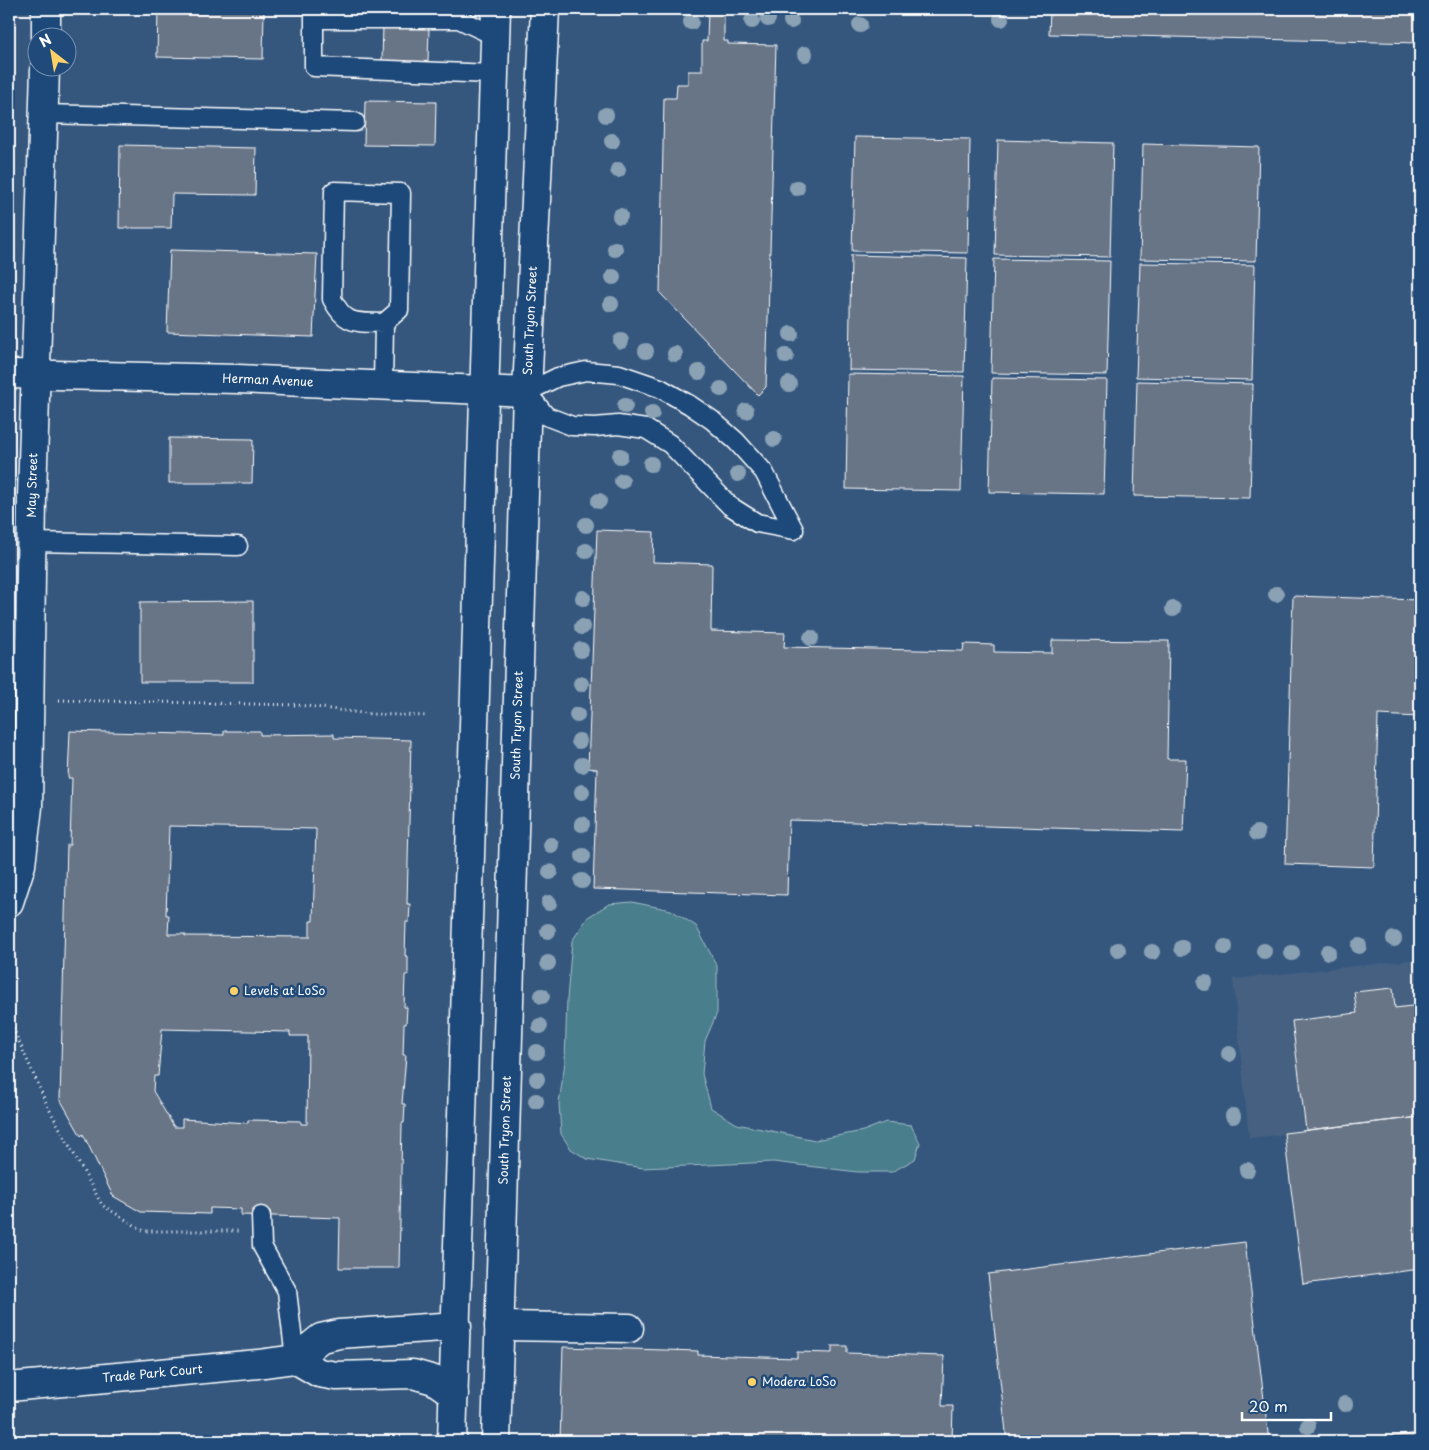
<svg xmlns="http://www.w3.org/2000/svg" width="1429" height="1450" font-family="'Playpen Sans',sans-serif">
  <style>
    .built { fill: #446081 }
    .green { fill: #4a7e8c; stroke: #a4bec6 }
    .building { fill: #687587; stroke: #fff; fill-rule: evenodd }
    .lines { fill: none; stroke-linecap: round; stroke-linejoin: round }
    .service-casing { stroke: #fff; stroke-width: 21 }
    .minor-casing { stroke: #fff; stroke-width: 31 }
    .primary-casing { stroke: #fff; stroke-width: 31 }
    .path { stroke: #fff; stroke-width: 3; stroke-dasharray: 1 4; stroke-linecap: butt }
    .service { stroke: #1f4a7a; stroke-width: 18 }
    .minor { stroke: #1f4a7a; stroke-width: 28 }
    .primary { stroke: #1f4a7a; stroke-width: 28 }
    .tree { fill: #8ba2b5 }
    .poi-dot { fill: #ffd166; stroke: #1f4a7a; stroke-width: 2 }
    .labels { text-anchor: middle; stroke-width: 5; stroke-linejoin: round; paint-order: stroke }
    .street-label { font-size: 12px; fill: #fff; stroke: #1f4a7a }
    .poi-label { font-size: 12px; fill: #fff; stroke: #1f4a7a; text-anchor: start }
  </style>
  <rect width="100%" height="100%" fill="#35577e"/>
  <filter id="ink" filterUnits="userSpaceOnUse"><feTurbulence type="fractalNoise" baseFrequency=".02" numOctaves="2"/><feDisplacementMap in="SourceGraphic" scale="10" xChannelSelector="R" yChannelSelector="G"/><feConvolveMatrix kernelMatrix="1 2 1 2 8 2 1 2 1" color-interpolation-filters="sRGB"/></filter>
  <g filter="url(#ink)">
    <path class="built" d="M1420 959V1120L1249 1138 1233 979Z"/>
    <path class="green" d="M632 902 671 910 696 926 717 966V1013L705 1041 702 1074 711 1108 737 1124 815 1140 863 1131 886 1122 911 1125 920 1143 915 1159 892 1172H858L773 1162 643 1168 587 1159 571 1149 561 1134 559 1103 565 1062 567 999 572 941 588 917 609 904Z"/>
    <path class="building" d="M158 9H264L263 59 157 57Z
      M708 9H724V41H728V44L776 45 766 387 758 395 660 293 664 98H676L677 84H688V71H702V41H707Z
      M1050 9H1420V43L1049 34Z
      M383 26 429 27 428 62 382 61Z
      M365 101 436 102 435 146 364 145Z
      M855 137 970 139 968 253 852 251Z
      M998 140 1113 143 1110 257 995 255Z
      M1143 144 1259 147 1256 261 1140 259Z
      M120 145 256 148 255 195 172 194 171 228H119Z
      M170 250 317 254 313 337 167 332Z
      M851 255 967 258 964 372 849 370Z
      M994 259 1110 261 1107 375 991 373Z
      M1140 263 1255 265 1252 380 1136 377Z
      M848 374 964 376 961 491 846 489Z
      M992 378 1107 380 1104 494 989 492Z
      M1137 381 1253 384 1250 498 1134 496Z
      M169 438 253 439 252 483H169Z
      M597 530 654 532 653 562 712 564 711 631 785 633 784 647 963 651 964 644 994 645V652L1052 653V640L1169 641 1167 759H1186L1183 832 789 820 787 895 593 889 597 769 588 768Z
      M1293 596 1420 600V717L1378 715 1374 867 1285 864Z
      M253 601V682H140V602Z
      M70 731 224 735V731H260V735L334 734V738L411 740 407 904H410L409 922H406L405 956H408V975H405L404 1007H407L406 1024H404L403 1055H406L402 1104H405L404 1123H402L399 1268H339L340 1218 241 1215V1209L210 1208V1214L141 1212 113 1196 83 1134 81 1136 60 1099 67 845H70L72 778H68ZM169 826 316 829 313 921H310V937L185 936V934H168L169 915H166ZM162 1029 290 1032V1036H308L307 1124H301V1121L248 1120V1123L182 1119V1127H174L153 1091 154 1076H158Z
      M1393 988 1395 1008 1420 1005V1117L1306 1130 1292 1021 1357 1013 1354 992Z
      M1420 1117V1269L1303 1284 1284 1133Z
      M1245 1242 1269 1441H1007L988 1274Z
      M832 1346H847V1353L944 1356 942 1406H953L952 1441H560L563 1347 698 1351V1355L797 1358V1352L832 1353Z
      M1420 1433V1441H1356Z"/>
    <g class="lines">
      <g class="service-casing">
        <path id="service" d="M314 9V67L493 74
          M314 19H459L495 36
          M43 114 355 122
          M586 371 619 374 660 388 690 405 712 420 736 441 764 472 794 530 757 523 730 506 670 444 646 429 618 425 595 427 572 426 546 416 527 392 558 377Z
          M383 386 384 323 399 310 401 193 334 191 332 299C346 326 356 322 384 323
          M32 542 238 546
          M261 1216 262 1246 287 1291 295 1359"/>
      </g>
      <g class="minor-casing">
        <g id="minor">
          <path d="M46 38V9"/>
          <path id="s1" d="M9 374 238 379 527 392"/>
          <path id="s2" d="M9 902 21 865 28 807 32 496 45 68"/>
          <path d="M499 1326 629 1328"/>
          <path d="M295 1359 319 1373 336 1376 413 1374 434 1380 454 1394"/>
          <path id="s3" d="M9 1387 258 1364 295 1359 321 1338 339 1334 457 1326"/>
        </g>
      </g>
      <g class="primary-casing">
        <g id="primary">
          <path d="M452 1441 496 9"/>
          <path id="s4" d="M496 1441 527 392 545 9"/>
        </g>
      </g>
      <path class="path" d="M59 700 298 705 370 714 428 716
        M9 1019 48 1107 102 1205 144 1231H238"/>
      <use href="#service" class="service"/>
      <use href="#minor" class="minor"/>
      <use href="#primary" class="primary"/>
    </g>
    <g class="tree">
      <circle cx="768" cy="19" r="8"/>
      <circle cx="1001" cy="19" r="8"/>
      <circle cx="752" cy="21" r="8"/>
      <circle cx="791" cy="21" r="8"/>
      <circle cx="691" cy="22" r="8"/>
      <circle cx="860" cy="25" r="8"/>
      <circle cx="805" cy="54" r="8"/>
      <circle cx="606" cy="115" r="8"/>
      <circle cx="612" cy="141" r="8"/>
      <circle cx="618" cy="170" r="8"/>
      <circle cx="797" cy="188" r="8"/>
      <circle cx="620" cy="216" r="8"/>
      <circle cx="615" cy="249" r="8"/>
      <circle cx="613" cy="277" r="8"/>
      <circle cx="611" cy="304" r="8"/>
      <circle cx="791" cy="334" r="8"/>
      <circle cx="621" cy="341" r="8"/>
      <circle cx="646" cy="351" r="8"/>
      <circle cx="675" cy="354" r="8"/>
      <circle cx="786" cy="356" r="8"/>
      <circle cx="699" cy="372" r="8"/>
      <circle cx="789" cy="384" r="8"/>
      <circle cx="721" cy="389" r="8"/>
      <circle cx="625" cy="406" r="8"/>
      <circle cx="746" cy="411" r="8"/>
      <circle cx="652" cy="413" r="8"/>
      <circle cx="774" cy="439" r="8"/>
      <circle cx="620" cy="456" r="8"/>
      <circle cx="651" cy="464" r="8"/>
      <circle cx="738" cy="474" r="8"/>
      <circle cx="622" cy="481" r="8"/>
      <circle cx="599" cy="501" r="8"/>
      <circle cx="586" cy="525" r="8"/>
      <circle cx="586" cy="551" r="8"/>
      <circle cx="1276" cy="594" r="8"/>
      <circle cx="583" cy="598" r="8"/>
      <circle cx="1173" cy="609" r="8"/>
      <circle cx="582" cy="627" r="8"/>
      <circle cx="811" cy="638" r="8"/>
      <circle cx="581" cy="650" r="8"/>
      <circle cx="581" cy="684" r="8"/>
      <circle cx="577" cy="715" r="8"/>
      <circle cx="579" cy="741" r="8"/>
      <circle cx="582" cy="765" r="8"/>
      <circle cx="582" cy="792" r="8"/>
      <circle cx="582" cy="824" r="8"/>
      <circle cx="1257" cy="833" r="8"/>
      <circle cx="551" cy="845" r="8"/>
      <circle cx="583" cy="856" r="8"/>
      <circle cx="550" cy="872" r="8"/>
      <circle cx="582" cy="881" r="8"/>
      <circle cx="549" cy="903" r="8"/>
      <circle cx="548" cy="931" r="8"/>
      <circle cx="1394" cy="939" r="8"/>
      <circle cx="1359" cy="946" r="8"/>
      <circle cx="1225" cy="947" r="8"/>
      <circle cx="1182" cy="948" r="8"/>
      <circle cx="1118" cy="950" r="8"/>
      <circle cx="1264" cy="951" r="8"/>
      <circle cx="1152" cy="952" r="8"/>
      <circle cx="1328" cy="952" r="8"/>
      <circle cx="1292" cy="953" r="8"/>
      <circle cx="548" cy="963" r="8"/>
      <circle cx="1205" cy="983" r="8"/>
      <circle cx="542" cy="996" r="8"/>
      <circle cx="540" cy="1026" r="8"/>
      <circle cx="537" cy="1052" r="8"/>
      <circle cx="1229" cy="1054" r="8"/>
      <circle cx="537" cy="1079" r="8"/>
      <circle cx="536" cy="1101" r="8"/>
      <circle cx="1233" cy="1116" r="8"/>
      <circle cx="1247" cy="1170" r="8"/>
      <circle cx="1345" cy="1404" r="8"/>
      <circle cx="1308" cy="1426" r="8"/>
    </g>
  </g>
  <g class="poi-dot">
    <circle cx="234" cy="991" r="5"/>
    <circle cx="752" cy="1382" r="5"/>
  </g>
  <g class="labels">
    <g class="street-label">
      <text dy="4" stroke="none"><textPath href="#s4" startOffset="1121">South Tryon Street</textPath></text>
      <text dy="4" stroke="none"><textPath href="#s1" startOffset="259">Herman Avenue</textPath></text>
      <text dy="4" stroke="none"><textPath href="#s2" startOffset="419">May Street</textPath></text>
      <text dy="4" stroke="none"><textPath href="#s4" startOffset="716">South Tryon Street</textPath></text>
      <text dy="4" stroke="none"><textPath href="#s4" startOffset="311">South Tryon Street</textPath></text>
      <text dy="4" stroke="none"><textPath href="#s3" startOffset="144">Trade Park Court</textPath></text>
    </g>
    <g class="poi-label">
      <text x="244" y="995">Levels at LoSo</text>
      <text x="762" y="1386">Modera LoSo</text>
    </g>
  </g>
  <rect width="1429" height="1450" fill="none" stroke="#1f4a7a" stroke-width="30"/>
  <rect x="15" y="15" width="1399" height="1420" fill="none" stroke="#fff" stroke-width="2" filter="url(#ink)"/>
  <g transform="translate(52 52) rotate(329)"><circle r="24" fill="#1f4a7a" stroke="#7992af"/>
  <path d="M0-4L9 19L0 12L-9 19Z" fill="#ffd166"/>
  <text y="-8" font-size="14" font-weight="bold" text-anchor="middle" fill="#ffffff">N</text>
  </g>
  <path d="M1242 1412v8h89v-8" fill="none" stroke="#ffffff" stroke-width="2.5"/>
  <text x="1249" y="1412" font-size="15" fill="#ffffff" stroke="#1f4a7a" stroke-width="4" paint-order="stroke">20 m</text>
</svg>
